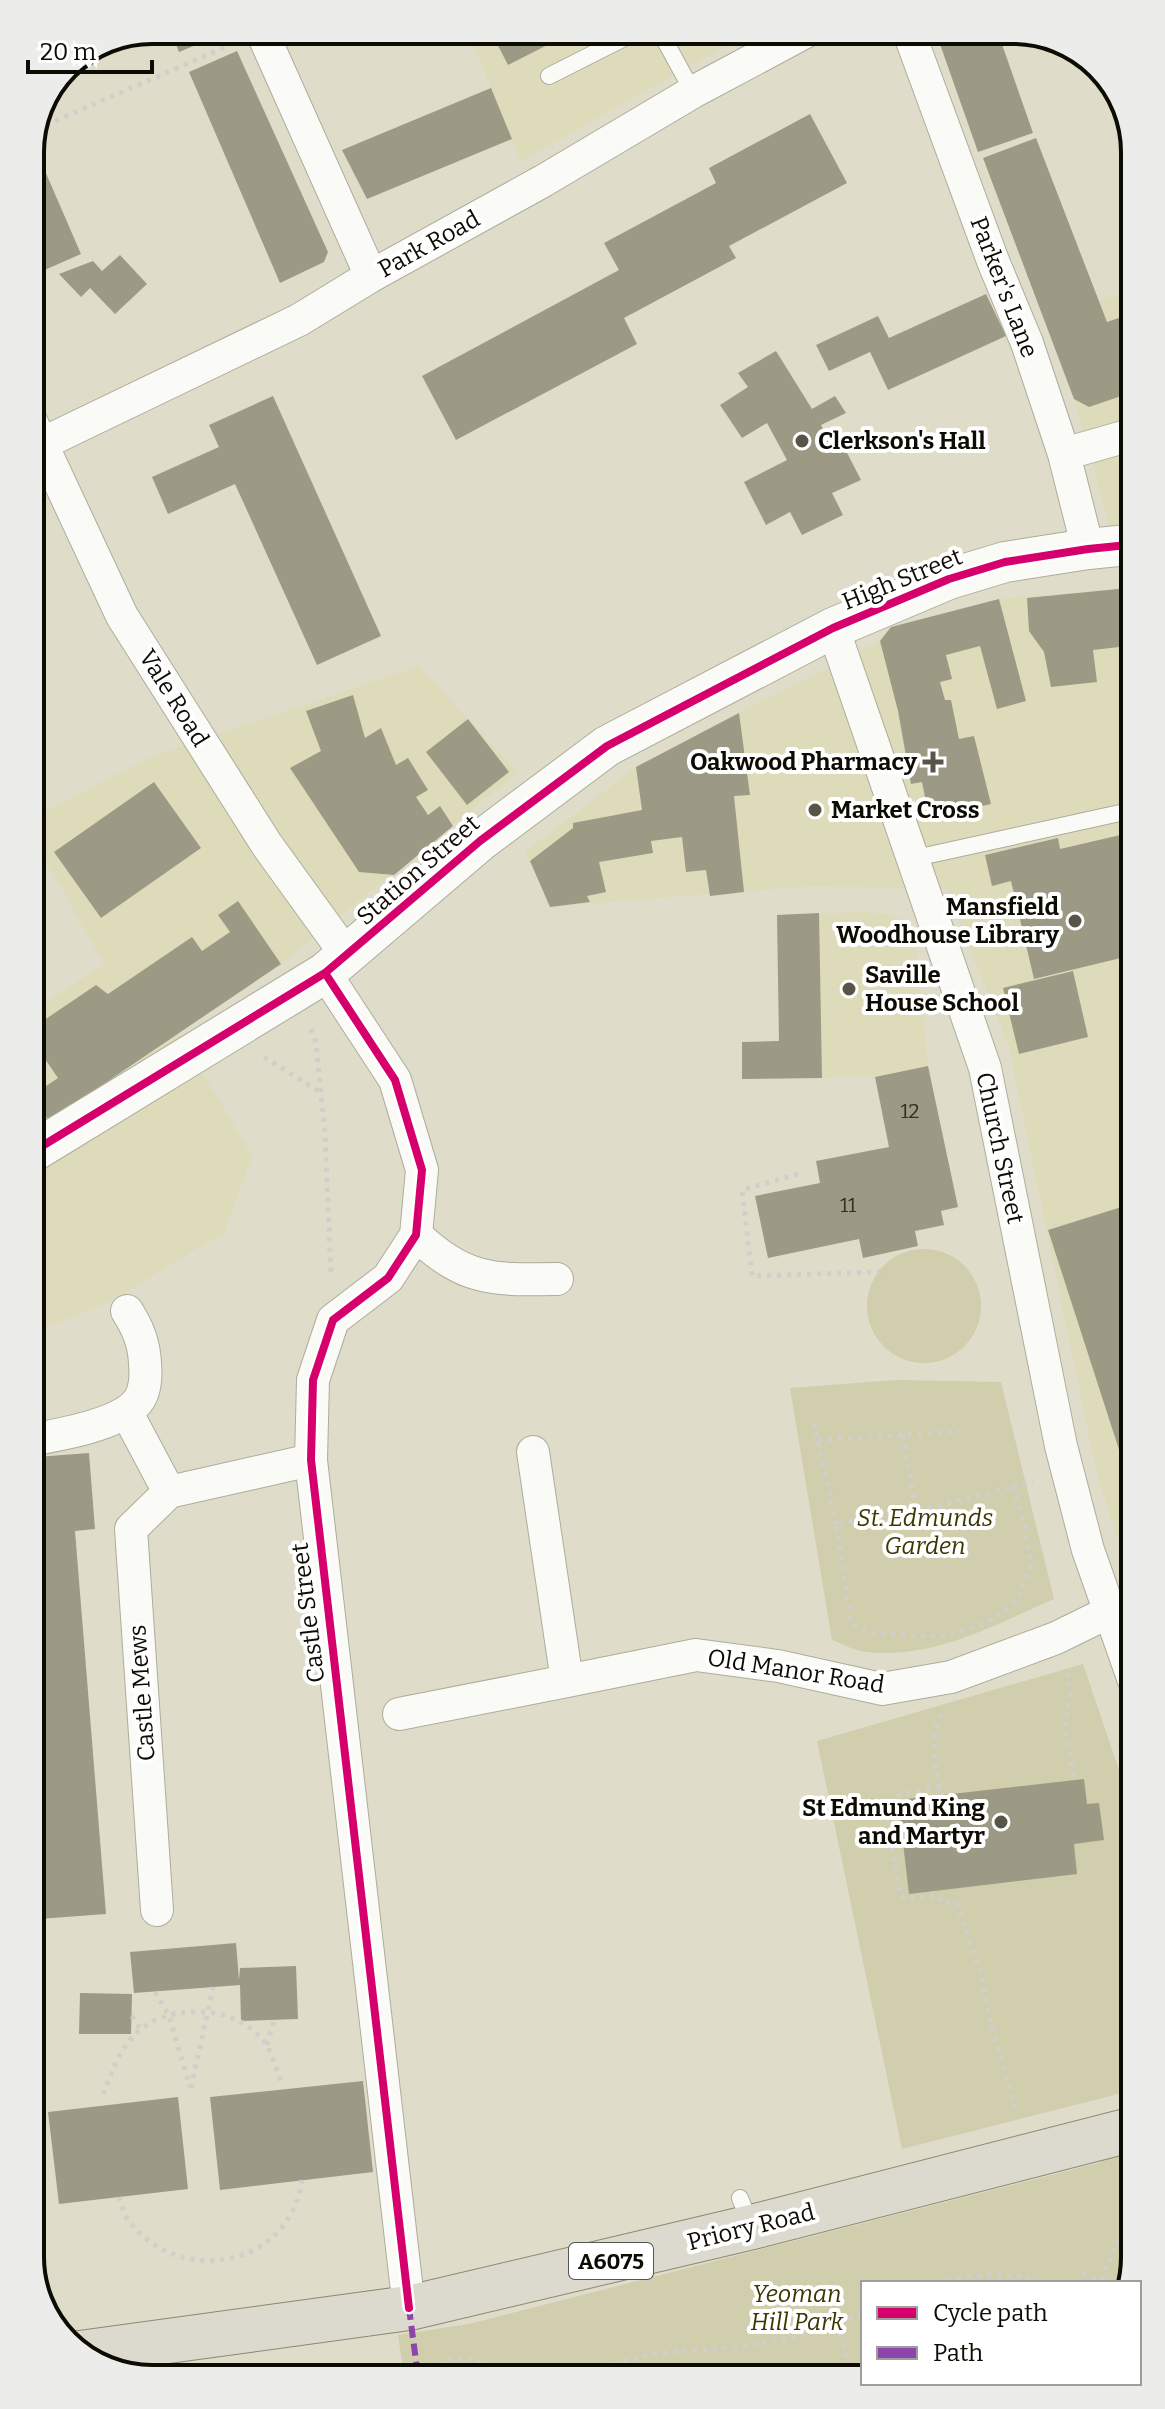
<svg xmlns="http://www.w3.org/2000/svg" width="1165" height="2409" font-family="Bitter,serif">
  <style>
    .built { fill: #dedbbb }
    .green { fill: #d0cead }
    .building { fill: #9c9a84 }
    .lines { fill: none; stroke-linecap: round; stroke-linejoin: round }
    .service-casing { stroke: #aeac9c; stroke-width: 18 }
    .minor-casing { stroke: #aeac9c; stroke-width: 34 }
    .tertiary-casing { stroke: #aeac9c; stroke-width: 42 }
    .primary-casing { stroke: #8b8970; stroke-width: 46 }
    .path { stroke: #d0cfc9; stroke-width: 5; stroke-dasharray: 4 6; stroke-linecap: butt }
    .service { stroke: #fafaf7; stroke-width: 16 }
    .minor { stroke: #fafaf7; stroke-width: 32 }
    .tertiary { stroke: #fafaf7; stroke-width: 40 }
    .primary { stroke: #dcdace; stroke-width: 44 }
    .quiet { stroke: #8e44ad; stroke-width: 6; stroke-dasharray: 12 6; stroke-linecap: butt }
    .cycleway-casing { stroke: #fff; stroke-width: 13 }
    .cycleway { stroke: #d6006c; stroke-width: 8 }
    .poi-dot { fill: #565548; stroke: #fff; stroke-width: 3 }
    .labels { text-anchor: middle; stroke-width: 8; stroke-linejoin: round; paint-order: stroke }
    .number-label { font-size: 20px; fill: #313023 }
    .shield { fill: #fff; stroke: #56554f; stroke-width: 2 }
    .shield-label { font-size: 22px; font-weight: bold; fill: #0d0c03 }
    .street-label { font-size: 24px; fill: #0d0c03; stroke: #fff }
    .poi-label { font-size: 24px; font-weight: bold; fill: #0d0c03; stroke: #fff; text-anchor: start }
    .park-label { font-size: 24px; font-style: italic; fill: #3b3700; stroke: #fff }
    .rim { fill: none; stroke: #0d0c03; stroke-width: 4 }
  </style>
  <rect width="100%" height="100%" fill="#dfddc9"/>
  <path class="built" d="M467 30H754L521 161Z
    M1127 291 1132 1584 1096 1471 1009 1048 947 889 812 886 550 907 525 852 636 767 756 703 824 671 879 641 891 627 999 599 1126 588 1074 399 1044 320Z
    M419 666 518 773 281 964 179 1033 252 1156 224 1233 103 1305 35 1332 34 1010 104 964 33 838V817L151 757Z
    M864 912 894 915 911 926 916 937 928 1066 875 1077 742 1079V1042L779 1041 777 915Z"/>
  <path class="green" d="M867 1306a57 57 0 1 1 114 0a57 57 0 1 1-114 0Z
    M896 1380 1001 1382 1054 1599C994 1625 934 1659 867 1652 855 1651 843 1644 832 1640L790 1388Z
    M1083 1664 1133 1811 1134 2068 1118 2094 902 2149 817 1741Z
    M1135 2144V2258L1127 2283H863V2372L404 2376 398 2335 469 2324 1098 2163Z"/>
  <path class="building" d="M170 30H232L179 52Z
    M290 30H310L293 38Z
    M490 30H577L508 65Z
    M935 30H997L1033 133 978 152Z
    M237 51 328 252 324 262 280 283 189 72Z
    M491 88 512 139 367 199 342 150Z
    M810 114 847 183 729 246 736 258 624 318 637 344 456 440 422 376 619 270 604 243 716 183 709 168Z
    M1036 138 1107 322 1127 315V394L1089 407 1074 399 983 158Z
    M32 141 81 254 31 276 30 144Z
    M120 255 147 284 115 314 90 288 81 297 59 274 93 261 102 271Z
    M986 294 1006 336 888 390 870 352 829 371 816 345 878 316 889 338Z
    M776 351 812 409 835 396 846 413 821 425 832 447 842 443 861 480 832 493 843 515 802 535 790 512 766 525 744 482 787 460 767 423 742 438 720 405 748 387 738 373Z
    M273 396 381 636 317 665 235 484 168 514 152 477 219 447 209 425Z
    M1128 588V646L1093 650 1097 682 1051 687 1044 652 1029 631 1027 598Z
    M999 599 1026 701 997 709 980 646 946 655 952 679 940 682 945 700H951L959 739 974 736 991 804 929 818 922 782 911 784 898 711 880 641 891 627Z
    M353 695 365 738 381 728 396 765 408 758 428 790 416 797 428 815 440 806 453 826 394 875 359 872 290 768 321 751 306 711Z
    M739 713 750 795 734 796 744 892 710 896 706 870 686 872 682 837 651 841 653 853 599 862 606 892 587 896 590 902 550 907 530 861 573 828V823L642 810 636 767Z
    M468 719 509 772 467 805 426 752Z
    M154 782 201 848 101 918 54 852Z
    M1129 833V956L1034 979 1011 881 992 886 985 855 1058 838 1060 849Z
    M238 901 281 964 49 1121 34 1098V1094L58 1078 34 1043V1027L96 985 108 994 192 937 202 951 230 932 218 915Z
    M819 913 822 1078 742 1079V1042L779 1041 777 915Z
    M1073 971 1088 1037 1019 1054 1003 988Z
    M928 1066 958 1207 941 1211 944 1225 915 1231 918 1246 863 1258 859 1239 768 1258 755 1196 820 1183 816 1161 889 1147 875 1077Z
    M1131 1204 1132 1459 1123 1462 1048 1230Z
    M89 1453 95 1529 75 1531 106 1914 39 1919 36 1457Z
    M1084 1779 1087 1804 1099 1803 1104 1840 1074 1844 1077 1874 909 1894 898 1800Z
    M236 1943 239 1980 240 1968 296 1966 298 2019 241 2021 240 1985 134 1993 130 1952Z
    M80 1993 132 1994 131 2034H79Z
    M363 2081 373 2172 220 2190 210 2097Z
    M178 2097 188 2189 59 2204 48 2112Z"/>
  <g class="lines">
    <g class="service-casing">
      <path id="service" d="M659 30 693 92
        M549 76 640 30
        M911 859 1129 811
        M740 2198 751 2226"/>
    </g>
    <g class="minor-casing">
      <path id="minor" d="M261 30 371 276
        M908 30 993 261 1027 343 1064 454 1088 549
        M31 421 122 616 267 845 348 957
        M31 449 299 320 371 276 543 181 693 92 809 30
        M1064 454 1127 436
        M833 628 985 1068 1061 1446 1088 1550 1133 1678
        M325 973 395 1080 422 1170 416 1235 388 1278 333 1320 313 1380 311 1460 409 2308
        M416 1235C466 1281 491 1280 557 1279
        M127 1413 169 1492
        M36 1439C63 1434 131 1423 142 1394 146 1384 146 1374 145 1363 144 1343 138 1328 127 1311
        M533 1452 567 1681 696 1655 778 1666 882 1689 951 1677 1056 1638 1109 1612
        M399 1714 567 1681
        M157 1910 131 1529 169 1492 311 1460"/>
    </g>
    <g class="tertiary-casing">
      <path id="tertiary" d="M34 1151 325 973 480 841 607 746 833 628 949 579 1005 562 1088 549 1128 545"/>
    </g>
    <g class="primary-casing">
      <path id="primary" d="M80 2353 409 2308 752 2227 1134 2129"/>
    </g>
    <path class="path" d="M37 129 230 45
      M311 1029 316 1043 325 1133 331 1274
      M264 1057 320 1092
      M798 1174 742 1190 752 1276 880 1272
      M814 1423 836 1524
      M903 1435 916 1511
      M818 1440 964 1431
      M1013 1487 1024 1525 1031 1567 1016 1602 987 1623 938 1637 870 1633 851 1623 836 1524 916 1511Z
      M1013 1487 1033 1482
      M1067 1673 1070 1696 1065 1724 1074 1780
      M941 1715C928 1738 937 1770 941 1795
      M940 1787 901 1794 890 1800 887 1815 900 1895 906 1899 938 1895 940 1901 957 1904 981 1974 989 2017 1017 2114
      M155 1992 169 2016 190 2087
      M132 2016 141 2030
      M267 2045 274 2019
      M191 2088 213 1987
      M103 2094C111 2075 117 2055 131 2039 162 2000 241 2003 267 2046 273 2056 276 2070 281 2081
      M119 2197C121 2204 124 2214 128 2220 179 2288 290 2268 302 2180
      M1102 2280 1135 2193
      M938 2283C980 2273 1005 2271 1046 2283
      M1079 2283 1082 2274 1111 2283
      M838 2324 850 2372
      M597 2374C639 2346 695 2353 743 2346 785 2341 824 2330 863 2313
      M446 2376 444 2360C468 2356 481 2361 500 2375"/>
    <use href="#service" class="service"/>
    <use href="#minor" class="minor"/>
    <use href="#tertiary" class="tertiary"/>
    <use href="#primary" class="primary"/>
    <path class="quiet" d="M409 2308 418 2376"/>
    <g class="cycleway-casing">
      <path id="cycleway" d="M325 973 395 1080 422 1170 416 1235 388 1278 333 1320 313 1380 311 1460 409 2308
        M34 1151 325 973 480 841 607 746 833 628 949 579 1005 562 1088 549 1128 545"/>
    </g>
    <use href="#cycleway" class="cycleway"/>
  </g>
  <g class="poi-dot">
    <circle cx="802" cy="441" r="8"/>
    <path d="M929 750h8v8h8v8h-8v8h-8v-8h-8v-8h8z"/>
    <circle cx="815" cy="810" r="8"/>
    <circle cx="1075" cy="921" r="8"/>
    <circle cx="849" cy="989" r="8"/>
    <circle cx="1001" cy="1822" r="8"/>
  </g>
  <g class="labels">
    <g class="number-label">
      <text x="910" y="1118">12</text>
      <text x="848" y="1212">11</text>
    </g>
    <rect class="shield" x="569" y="2243" width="84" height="36" rx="6"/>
    <g class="shield-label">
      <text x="611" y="2269">A6075</text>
    </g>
    <g class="street-label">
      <text transform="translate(429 244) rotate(-29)" y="8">Park Road</text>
      <text transform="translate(1004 287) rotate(69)" y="8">Parker's Lane</text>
      <text transform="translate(902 579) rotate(-22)" y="8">High Street</text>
      <text transform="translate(174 698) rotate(58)" y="8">Vale Road</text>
      <text transform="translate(418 870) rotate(-41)" y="8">Station Street</text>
      <text transform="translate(1000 1148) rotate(78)" y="8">Church Street</text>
      <text transform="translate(308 1613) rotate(-97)" y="8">Castle Street</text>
      <text transform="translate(796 1671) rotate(9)" y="8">Old Manor Road</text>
      <text transform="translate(142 1693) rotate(-94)" y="8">Castle Mews</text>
      <text transform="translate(751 2227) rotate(-14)" y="8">Priory Road</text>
    </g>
    <g class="poi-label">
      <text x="818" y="449">Clerkson's Hall</text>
      <text x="917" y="770" text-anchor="end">Oakwood Pharmacy</text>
      <text x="831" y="818">Market Cross</text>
      <text x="1059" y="915" text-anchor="end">Mansfield<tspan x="1059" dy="28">Woodhouse Library</tspan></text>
      <text x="865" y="983">Saville<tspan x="865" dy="28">House School</tspan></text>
      <text x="985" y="1816" text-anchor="end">St Edmund King<tspan x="985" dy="28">and Martyr</tspan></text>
    </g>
    <g class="park-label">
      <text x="925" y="1526">St. Edmunds<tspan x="925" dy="28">Garden</tspan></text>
      <text x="797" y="2302">Yeoman<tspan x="797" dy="28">Hill Park</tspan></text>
    </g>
  </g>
  <path d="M0 0H1165V2409H0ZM152 44H1013A108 108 0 0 1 1121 152V2257A108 108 0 0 1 1013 2365H152A108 108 0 0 1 44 2257V152A108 108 0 0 1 152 44Z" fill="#ececeb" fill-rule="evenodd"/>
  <path class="rim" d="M152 44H1013A108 108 0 0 1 1121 152V2257A108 108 0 0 1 1013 2365H152A108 108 0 0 1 44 2257V152A108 108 0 0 1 152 44Z"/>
  <rect x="861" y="2281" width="280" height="104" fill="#ffffff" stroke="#9e9e9a" stroke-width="2"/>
  <rect x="877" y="2307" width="40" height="12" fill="#d6006c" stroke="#9e9e9a" stroke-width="2"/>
  <text x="933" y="2321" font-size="24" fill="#0d0c03">Cycle path</text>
  <rect x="877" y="2347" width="40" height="12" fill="#8e44ad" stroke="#9e9e9a" stroke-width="2"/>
  <text x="933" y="2361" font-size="24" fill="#0d0c03">Path</text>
  <path d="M28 60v12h124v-12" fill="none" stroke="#0d0c03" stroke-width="4"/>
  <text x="40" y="60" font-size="24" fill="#0d0c03" stroke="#ffffff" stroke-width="6" paint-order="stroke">20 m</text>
</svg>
